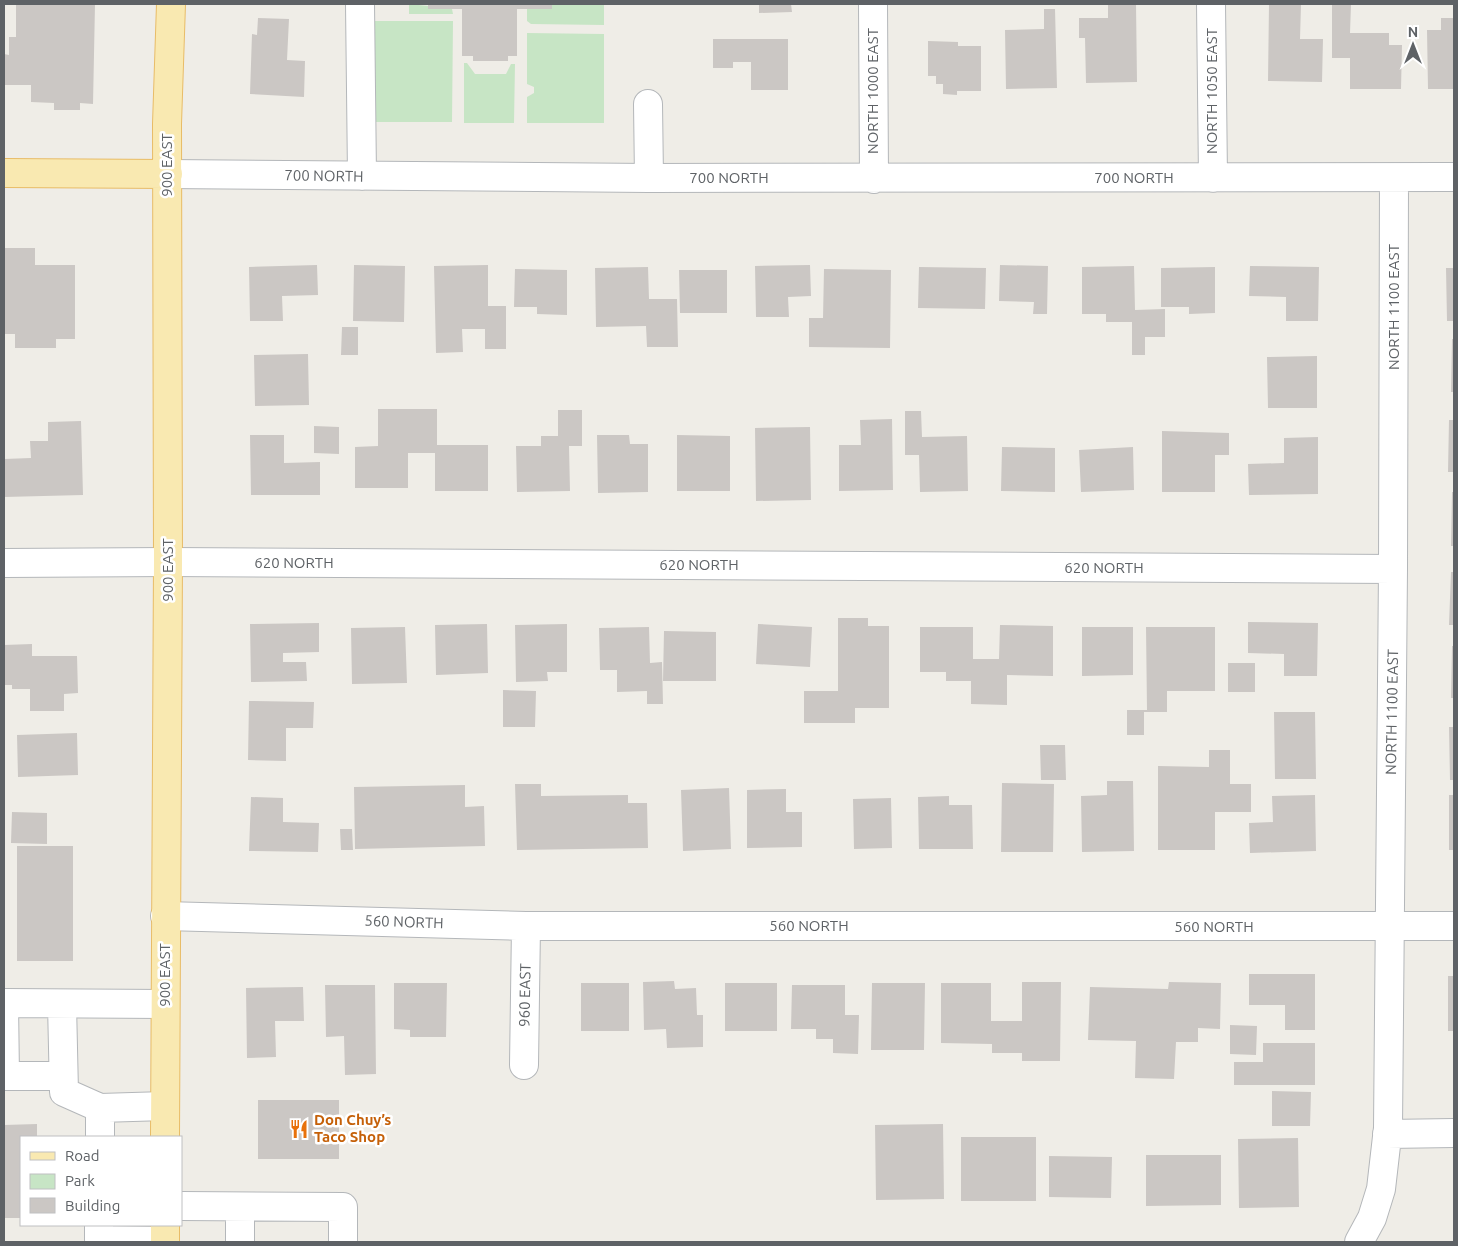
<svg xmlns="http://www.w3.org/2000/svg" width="1458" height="1246" font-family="Ubuntu,sans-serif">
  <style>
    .green { fill: #c7e5c5 }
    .building { fill: #cbc7c4 }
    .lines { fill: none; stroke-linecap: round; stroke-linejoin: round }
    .minor-casing { stroke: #b4b7ba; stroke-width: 30 }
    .major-casing { stroke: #e8bc67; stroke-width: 30 }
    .minor { stroke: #fff; stroke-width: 28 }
    .major { stroke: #f9e9b1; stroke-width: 28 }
    .labels { text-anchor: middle; stroke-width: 5; stroke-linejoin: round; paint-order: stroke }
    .street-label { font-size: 15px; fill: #5e6266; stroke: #fff }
    .food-label { font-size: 15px; font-weight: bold; fill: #c56008; stroke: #fff; text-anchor: start }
  </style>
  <rect width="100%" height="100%" fill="#efede7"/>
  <path class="green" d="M409 4 428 6V9H452L453 14H409Z
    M604 4V25L531 24 527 21V9L552 5Z
    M373 21H453L452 122H373Z
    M527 33 604 34V123H527V97L534 93V87L527 84Z
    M464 63H467L475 74H506L511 64H515L514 123H464Z"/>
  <path class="building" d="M16 4H95L93 104 80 103V110H54V103L31 102V85H4V54L9 55V37H16Z
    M428 4H552V9H517V56H508V61H473V56H462V9H428Z
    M759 4H791L792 12 759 13Z
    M1108 4H1136L1137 82 1086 83 1085 38H1079V18H1108Z
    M1269 4H1301L1300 39H1323L1322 82 1268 81Z
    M1332 4H1351L1350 33H1389V45H1402L1401 89H1350V58H1332Z
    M1044 9H1055L1057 88 1006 89 1005 30 1044 29Z
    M258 18 289 19 287 60 305 61 304 97 250 94 252 34 257 35Z
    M1441 18H1454V89H1428L1427 30H1441Z
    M713 39H788V90H751V62H733V68H713Z
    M928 41 958 42V46H981V91H957V95L943 94V84H936V76H928Z
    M4 248H35V265H75V339H56V348H15V334H4Z
    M317 265 318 295 282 296 283 321H250L249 267Z
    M354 265 405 266 404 322 353 321Z
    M488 265V306H506V349H485V329H462L463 352 436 353 434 266Z
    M810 265 811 296 788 297 789 317H756L755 266Z
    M1000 265 1048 266 1047 314H1033L1034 302 999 301Z
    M1134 266 1135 310 1165 309V337H1145V355H1132V322H1106V314H1082V267Z
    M1250 266 1319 267 1318 321H1286V297L1249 296Z
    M648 267 649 299H677L678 347H647L646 326 596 327 595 268Z
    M919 267 986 268 985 309 918 308Z
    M1215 267V313L1189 314V307H1161V268Z
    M1446 268H1454V321H1447Z
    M515 269 567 270V315L537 314V307H514Z
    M824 269 891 270 890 348 809 347V318H823Z
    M679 270H727V313H680Z
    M342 327H358V355H341Z
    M1452 339H1454V392H1451Z
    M308 354 309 405 255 406 254 355Z
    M1317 356V408H1268L1267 357Z
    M378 409H437V445H488V491H435V453H408V488H355V447L378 446Z
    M558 410H582V446H569L570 491 517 492 516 446H541V436H558Z
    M905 411H921L922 437 967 436 968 491 920 492 919 455H905Z
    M892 419 893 490 839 491V445H861L860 420Z
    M1449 420H1454V472H1448Z
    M81 421 83 495 4 497V459L31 458 30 441H48V422Z
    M314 426 339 427V454L314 453Z
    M810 427 811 500 756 501 755 428Z
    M1162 431 1229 433V455H1215V492H1162Z
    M250 435H284V463L320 462V495H251Z
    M597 435H629L630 444H648V492L598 493Z
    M677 435 730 436V491H677Z
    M1318 437V494L1249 495 1248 464 1284 463V438Z
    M1002 447 1055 448V492L1001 491Z
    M1133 447 1134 490 1081 492 1079 450Z
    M1452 492H1454V546H1451Z
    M1451 572H1454V625H1449Z
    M838 618H868V626H889V708H855V723H804V691H838Z
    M1248 622 1318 623 1317 676H1284V654L1248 653Z
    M319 623V652L283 653V662H306L307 681 251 682 250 624Z
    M487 624 488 673 436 675 435 625Z
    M567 624V672H547L548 681 516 682 515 625Z
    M758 624 812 627 810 667 756 664Z
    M1000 625 1053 626V676L1007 675V705L971 704V681H946V672H920V627H973V659H999Z
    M405 627 407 683 352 684 351 628Z
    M649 627 650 663 662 662 663 704H647V691L617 692V670H600L599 628Z
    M1082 627H1133V675L1082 676Z
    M1146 627H1215V691H1167V712H1144V735H1127V710H1147Z
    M664 631 716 632V681H663Z
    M32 644V656H77L78 693 64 694V711H30V689H12V685H4V645Z
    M1452 646H1454V698H1451Z
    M1228 663H1255V692H1228Z
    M503 690 536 691 535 727H503Z
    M249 701 314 702 313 728H286V761L248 760Z
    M1274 712H1315L1316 779H1275Z
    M1449 727H1454V780H1450Z
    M77 733 78 775 18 777 17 735Z
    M1040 745H1065L1066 780H1041Z
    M1209 750H1230V784H1251V812H1215V850H1158V766L1209 767Z
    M1107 781H1133L1134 851 1082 852 1081 796 1107 795Z
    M1002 783 1054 784 1053 852H1001Z
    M515 784H541V796L628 795V803H647L648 848 517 850Z
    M465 785V807L484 806 485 846 355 849 354 787Z
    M729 788 731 849 683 851 681 790Z
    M786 789V812H802V847L747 848V790Z
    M1315 795 1316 851 1250 853 1249 823 1273 822 1272 796Z
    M1449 795H1454V850H1449Z
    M949 796V805H972L973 849H919L918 797Z
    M251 797 283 798V822L319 823 318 852 249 851Z
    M891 798 892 848 854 849 853 799Z
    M12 812 47 813V844L11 843Z
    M340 829H352L353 850H341Z
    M17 846H73V961H17Z
    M1249 974H1315V1030H1285V1005H1249Z
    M1448 976H1454V1031H1448Z
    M674 981 675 989 696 988 697 1015H703V1047L667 1048 666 1029 644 1030 643 982Z
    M1022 982H1061L1060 1061H1022V1053H992V1044L941 1043V983H991V1021H1022Z
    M1169 982 1221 983 1220 1029 1198 1028V1042H1176L1174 1079 1135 1078 1136 1041 1088 1040 1090 987 1168 989Z
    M394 983H447L446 1037H410V1030L394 1029Z
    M581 983H629V1031H581Z
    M725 983H777V1031H725Z
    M872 983H925L924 1050H871Z
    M325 985H375L376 1074 345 1075 344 1036 326 1037Z
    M792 985H845V1015H859L858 1054 833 1053V1039H816V1029H791Z
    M303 987 304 1021H275L276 1057 247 1058 246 988Z
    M1230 1025 1257 1026 1256 1055 1230 1054Z
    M1263 1043H1315V1085H1234V1062H1263Z
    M1272 1091 1311 1092 1310 1126H1272Z
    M258 1100H339V1159H258Z
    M37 1124V1137H21V1218H4V1125Z
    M943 1124 944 1199 876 1200 875 1125Z
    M961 1137H1036V1201H961Z
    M1298 1138 1299 1207 1239 1208 1238 1139Z
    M1146 1155H1221V1205L1146 1206Z
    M1049 1156 1112 1157 1111 1198 1049 1197Z"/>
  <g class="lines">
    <g class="minor-casing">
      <path id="minor" d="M360 4 362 176
        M873 4 874 179
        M1211 4 1213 178
        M648 104 649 178
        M168 174 649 178 1454 177
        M4 563 168 562 1393 569
        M165 916 526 926H1454
        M4 1003 165 1004
        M4 1003 5 1076H63
        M62 1004 64 1092 100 1108
        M524 1065 526 926
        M1387 1134 1454 1133
        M100 1137V1108L165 1106
        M181 1206 343 1207V1242
        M240 1207V1242
        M99 1225V1240L165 1241
        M1359 1242 1372 1218 1381 1189 1388 1128 1393 569 1394 178"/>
    </g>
    <g class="major-casing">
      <path id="major" d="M4 173 168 174
        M165 1137 168 562 167 124 171 4
        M165 1242V1225"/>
    </g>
    <use href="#minor" class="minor"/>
    <use href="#major" class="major"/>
  </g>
  <defs>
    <g id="restaurant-bare" transform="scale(1.5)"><path d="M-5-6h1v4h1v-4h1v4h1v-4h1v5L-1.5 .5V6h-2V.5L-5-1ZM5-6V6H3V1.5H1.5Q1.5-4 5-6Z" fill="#e8710a" stroke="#fff" stroke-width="2.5" paint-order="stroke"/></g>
  </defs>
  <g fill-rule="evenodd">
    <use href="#restaurant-bare" x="299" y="1129"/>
  </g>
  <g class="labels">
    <g class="street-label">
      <text transform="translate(873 91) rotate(-90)" y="5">NORTH 1000 EAST</text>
      <text transform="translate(1212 91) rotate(-90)" y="5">NORTH 1050 EAST</text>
      <text transform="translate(167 165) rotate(-90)" y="5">900 EAST</text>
      <text transform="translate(324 176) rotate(1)" y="5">700 NORTH</text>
      <text x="729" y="183">700 NORTH</text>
      <text x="1134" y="183">700 NORTH</text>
      <text transform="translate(1394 307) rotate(-90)" y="5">NORTH 1100 EAST</text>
      <text x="294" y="568">620 NORTH</text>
      <text x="699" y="570">620 NORTH</text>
      <text x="1104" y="573">620 NORTH</text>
      <text transform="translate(168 570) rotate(-90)" y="5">900 EAST</text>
      <text transform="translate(1392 712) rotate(-89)" y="5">NORTH 1100 EAST</text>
      <text transform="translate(404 922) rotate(2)" y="5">560 NORTH</text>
      <text x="809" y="931">560 NORTH</text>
      <text x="1214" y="932">560 NORTH</text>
      <text transform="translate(165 975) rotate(-90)" y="5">900 EAST</text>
      <text transform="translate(525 995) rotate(-89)" y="5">960 EAST</text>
    </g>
    <g class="food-label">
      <text x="314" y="1125">Don Chuy’s<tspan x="314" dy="17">Taco Shop</tspan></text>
    </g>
  </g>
  <rect width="1458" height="1246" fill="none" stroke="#5e6266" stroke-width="10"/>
  <rect x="20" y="1136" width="162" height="90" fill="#ffffff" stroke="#bfc0c2"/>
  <rect x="30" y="1152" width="25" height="8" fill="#f9e9b1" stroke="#bfc0c2"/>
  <text x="65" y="1161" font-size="15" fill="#5e6266">Road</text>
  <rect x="30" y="1174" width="25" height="15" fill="#c7e5c5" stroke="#bfc0c2"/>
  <text x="65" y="1186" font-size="15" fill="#5e6266">Park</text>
  <rect x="30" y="1198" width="25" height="15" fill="#cbc7c4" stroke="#bfc0c2"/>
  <text x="65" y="1211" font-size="15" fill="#5e6266">Building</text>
  <g transform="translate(1413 45)" stroke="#ffffff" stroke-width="4" paint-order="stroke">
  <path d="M0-4L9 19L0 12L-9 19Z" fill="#5e6266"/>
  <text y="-8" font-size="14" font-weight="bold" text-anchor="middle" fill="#5e6266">N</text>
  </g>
</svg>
